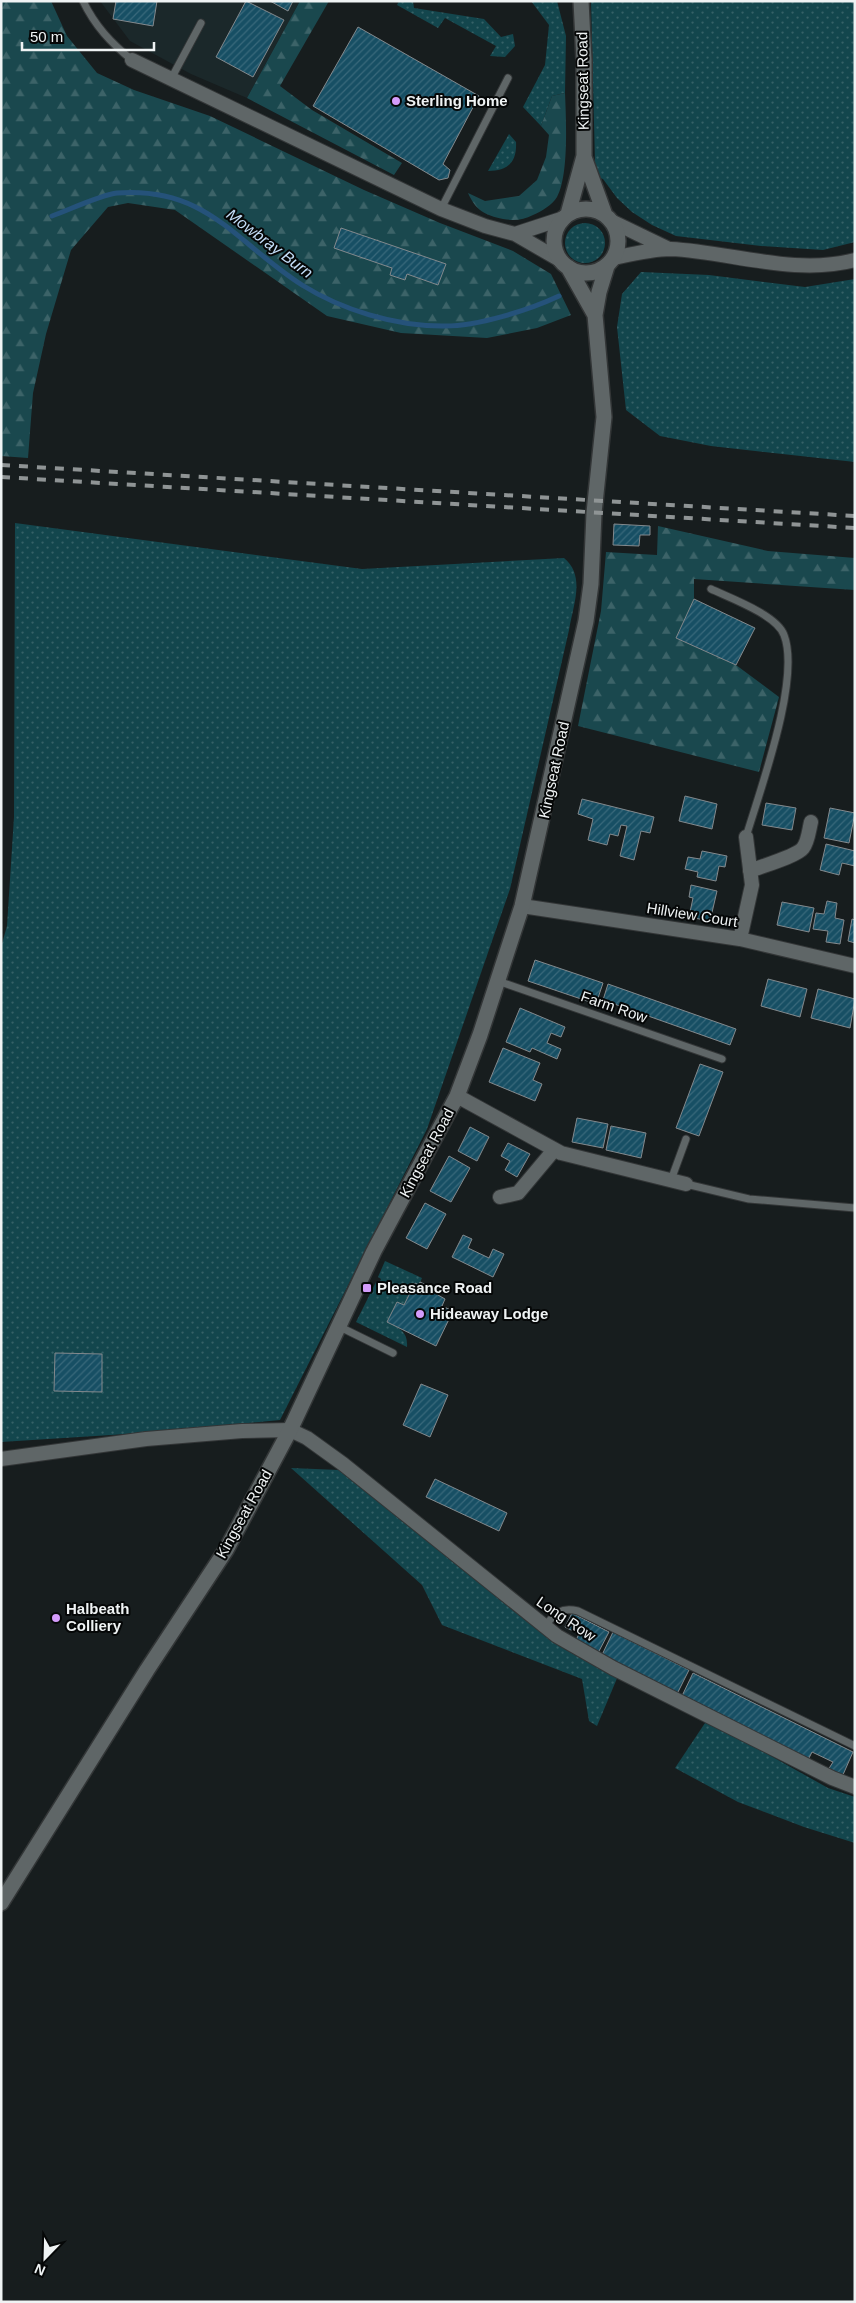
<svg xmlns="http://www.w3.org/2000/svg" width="856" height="2303" font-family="Helvetica,sans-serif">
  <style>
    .built { fill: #1b282a }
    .grass { fill: url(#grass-dots) }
    .forest { fill: url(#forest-firs) }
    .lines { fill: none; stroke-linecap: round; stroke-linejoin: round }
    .stream { stroke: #25527a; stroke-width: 5 }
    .building { fill: url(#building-hatch); stroke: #83898d }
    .lane-casing { stroke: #333637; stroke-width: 9 }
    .street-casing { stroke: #333637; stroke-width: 16 }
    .secondary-casing { stroke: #333637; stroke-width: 18 }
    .lane { stroke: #5f6667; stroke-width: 7 }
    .street { stroke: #5f6667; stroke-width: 14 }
    .secondary { stroke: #5f6667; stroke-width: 15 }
    .rail { stroke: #8f9495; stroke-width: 4; stroke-dasharray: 9 9; stroke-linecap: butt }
    .poi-dot { fill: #d49cfb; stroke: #050707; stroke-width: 2 }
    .labels { text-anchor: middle; stroke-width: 4; stroke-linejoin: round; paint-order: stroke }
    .street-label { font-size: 15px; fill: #eff3f4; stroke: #050707 }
    .poi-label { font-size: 15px; font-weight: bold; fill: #eff3f4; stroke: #050707; text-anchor: start }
    .water-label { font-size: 16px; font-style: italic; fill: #c3ddf7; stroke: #050707 }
  </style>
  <defs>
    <pattern id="grass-dots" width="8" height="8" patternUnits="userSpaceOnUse" patternTransform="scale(1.25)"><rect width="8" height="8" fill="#13464d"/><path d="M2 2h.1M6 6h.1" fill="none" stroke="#366167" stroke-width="1.8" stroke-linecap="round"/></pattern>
    <pattern id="forest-firs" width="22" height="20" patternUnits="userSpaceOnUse" patternTransform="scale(1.25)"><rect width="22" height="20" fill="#1a484e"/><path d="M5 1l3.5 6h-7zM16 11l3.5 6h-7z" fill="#3c6368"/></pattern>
    <pattern id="building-hatch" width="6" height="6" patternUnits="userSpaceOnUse" patternTransform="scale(1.25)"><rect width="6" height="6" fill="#174f64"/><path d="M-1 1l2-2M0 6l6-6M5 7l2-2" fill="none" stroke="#39697b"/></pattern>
  </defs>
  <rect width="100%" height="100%" fill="#171d1e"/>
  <path class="built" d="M100 1H300L247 98 191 74 130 41Z"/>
  <path class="grass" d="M399 1H413L414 8 484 19 501 37 513 34 515 46 505 57 490 56 496 46 445 18 438 28 397 5Z
    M531 1H557L566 36 565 93 552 96 541 126 523 107 545 65 549 25Z
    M591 1H855V242L823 250 761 246 676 236 652 225 632 212 617 198 603 179 600 178 595 163Z
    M509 134 516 142C517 162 508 171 488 171Z
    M565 243a20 20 0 1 1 40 0a20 20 0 1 1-40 0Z
    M641 272 709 275 805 287 855 279V462L711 446 660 436 626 410 617 327 622 294Z
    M15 523 362 569 564 558C586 576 573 605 569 630L510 889 427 1129 280 1420 158 1432 1 1442V947L7 926 14 817Z
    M385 1261 422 1278 419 1285 415 1283 404 1305 397 1302 387 1322C400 1328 408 1332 407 1347L356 1322 376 1282 379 1283 381 1279 378 1277Z
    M291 1468 339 1470 536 1628 566 1650 618 1676 597 1726 589 1721 582 1679 442 1625 422 1585Z
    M707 1720 828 1788 855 1797V1843L804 1827 738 1802 675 1768Z"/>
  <path class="forest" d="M1 1H51L67 36 97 73 134 90 210 116 364 190 440 223 513 251 551 274 571 315 537 328 487 338 401 333 327 316 175 210 128 203 108 207 71 250 46 334 33 393 28 458 1 456Z
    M300 1H329L280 86 312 110 402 163 394 175 247 98Z
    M565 93C566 119 569 175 557 197 552 205 542 211 533 215 523 220 515 221 503 219 485 215 476 211 468 193L485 201 519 196 537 180 546 157 549 135 541 126 552 96Z
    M658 526 768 551 855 558V590L694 579V599L676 638 736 665 779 697 759 772 578 726 601 611 606 552 657 555Z"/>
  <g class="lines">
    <path class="stream" d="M52 216C69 210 100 195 117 193 207 186 236 243 302 285 342 310 395 326 442 326 476 327 529 310 559 296"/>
  </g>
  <path class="building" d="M116 1H157L153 26 113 19Z
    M246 1 284 20 253 77 216 57Z
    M270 1H293L288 11Z
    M358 27 479 96 443 164 450 170 448 178 439 180 313 106Z
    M341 228 446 264 438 285 407 274 405 280 390 275 392 268 334 248Z
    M614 524 650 526V535H640L639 546 613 545Z
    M694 599 755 628 736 665 676 638Z
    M685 796 717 804 712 829 679 821Z
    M582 799 654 817 650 833 641 831 634 860 620 856 627 826 621 825 618 836 610 834 607 845 588 840 593 819 578 814Z
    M766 803 796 808 792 830 762 825Z
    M830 808 855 813 849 843 824 838Z
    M826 844 855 851V866L842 863 839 875 820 870Z
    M702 851 727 856 725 867 719 866 716 881 697 877 698 872 685 869 688 857 700 859Z
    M691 885 717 891 710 921 689 917 693 898 689 897Z
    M827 901 837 903 835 918 844 920 840 944 826 942 828 931 813 929 816 913 824 914Z
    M782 902 814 908 809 932 777 925Z
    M852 919 855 920V943L848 941Z
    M535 960 603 983 596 1004 528 981Z
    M768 979 807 989 800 1017 761 1006Z
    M608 984 736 1029 730 1045 603 1000Z
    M818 989 855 999 850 1028 811 1018Z
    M520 1008 565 1027 561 1037 551 1033 547 1043 561 1049 557 1059 532 1048 530 1052 506 1042Z
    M503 1048 540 1063 533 1080 542 1084 535 1101 489 1082Z
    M700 1064 723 1072 699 1136 676 1128Z
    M577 1118 608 1124 603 1148 572 1142Z
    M611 1126 646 1133 641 1158 606 1150Z
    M470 1127 489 1137 477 1161 458 1151Z
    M508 1143 530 1154 517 1177 505 1170 510 1161 501 1156Z
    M449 1156 470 1168 451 1202 430 1191Z
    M425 1203 446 1214 427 1249 406 1238Z
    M463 1235 472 1239 468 1248 489 1258 493 1249 504 1254 493 1277 452 1257Z
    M420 1282 439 1291 438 1295 445 1299 442 1306 453 1311 436 1346 387 1322 397 1302 404 1305 415 1283 419 1285Z
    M55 1353 102 1354V1392L54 1391Z
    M421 1384 448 1395 430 1437 403 1425Z
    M435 1479 507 1513 499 1531 426 1497Z
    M572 1613 609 1632 598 1653 575 1642 579 1634 565 1627Z
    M613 1632 689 1670 677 1694 601 1657Z
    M693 1673 853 1752 842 1777 828 1770 833 1762 812 1752 808 1760 681 1698Z"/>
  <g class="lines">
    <g class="lane-casing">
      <path id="lane" d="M83 1C95 26 111 43 132 60
        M171 79 201 23
        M441 209 508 78
        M711 589C730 598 777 615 784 635 801 679 760 790 746 837
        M498 981 722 1059
        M671 1180 686 1139
        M686 1184 749 1199 855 1208
        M338 1326 393 1353
        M545 1626C555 1613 561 1607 578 1611L855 1746"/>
    </g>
    <g class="street-casing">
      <path id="street" d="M132 60 441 209 485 226 515 234 560 260
        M611 221 669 249
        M515 234 564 218
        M614 258C632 254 652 249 671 249 731 252 795 276 855 260
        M750 871C762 866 797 856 803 848 808 842 809 830 811 822
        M522 906 740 939 855 966
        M740 939 752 885 746 837
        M457 1096 561 1153 686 1184
        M500 1197 518 1193 554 1150
        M1 1459 146 1439 242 1431 290 1430 307 1438 343 1464 557 1636 613 1668 832 1778 855 1787"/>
    </g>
    <g class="secondary-casing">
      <path id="secondary" d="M584 157 605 215
        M554 241a32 32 0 1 1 64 0a32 32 0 1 1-64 0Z
        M568 214 584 156V60L581 1
        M568 267 595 315
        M1 1903 147 1670 226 1550 290 1430 374 1251 457 1096 480 1035 522 906 586 621 591 584 594 513 604 417 595 315 599 292 607 266"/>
    </g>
    <use href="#lane" class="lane"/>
    <use href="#street" class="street"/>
    <use href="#secondary" class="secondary"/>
    <path class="rail" d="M1 465 855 516
      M1 477 855 528"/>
  </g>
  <g class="poi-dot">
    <circle cx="396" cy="101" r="5"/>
    <rect x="362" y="1283" width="10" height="10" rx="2.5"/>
    <circle cx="420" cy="1314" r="5"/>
    <circle cx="56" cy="1618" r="5"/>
  </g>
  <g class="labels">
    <g class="street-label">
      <text transform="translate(583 81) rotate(-91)" y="5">Kingseat Road</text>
      <text transform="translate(554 770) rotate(-78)" y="5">Kingseat Road</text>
      <text transform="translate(692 915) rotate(9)" y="5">Hillview Court</text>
      <text transform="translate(614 1007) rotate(19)" y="5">Farm Row</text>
      <text transform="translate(427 1153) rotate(-62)" y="5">Kingseat Road</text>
      <text transform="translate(244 1514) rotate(-61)" y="5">Kingseat Road</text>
      <text transform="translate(566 1619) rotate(34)" y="5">Long Row</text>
    </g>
    <g class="poi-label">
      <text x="406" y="106">Sterling Home</text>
      <text x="377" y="1293">Pleasance Road</text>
      <text x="430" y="1319">Hideaway Lodge</text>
      <text x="66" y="1614">Halbeath<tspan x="66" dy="17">Colliery</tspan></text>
    </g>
    <g class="water-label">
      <text transform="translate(270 243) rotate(37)" y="6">Mowbray Burn</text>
    </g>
  </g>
  <rect width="856" height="2303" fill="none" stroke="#eff3f4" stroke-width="5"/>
  <g transform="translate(45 2258) rotate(203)" stroke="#050707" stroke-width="4" paint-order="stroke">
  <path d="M0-4L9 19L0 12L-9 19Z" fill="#eff3f4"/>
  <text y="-8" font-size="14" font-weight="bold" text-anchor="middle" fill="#eff3f4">N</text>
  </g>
  <path d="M22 42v8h132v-8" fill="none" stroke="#eff3f4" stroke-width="2.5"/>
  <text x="30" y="42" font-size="15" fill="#eff3f4" stroke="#050707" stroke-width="4" paint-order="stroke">50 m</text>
</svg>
